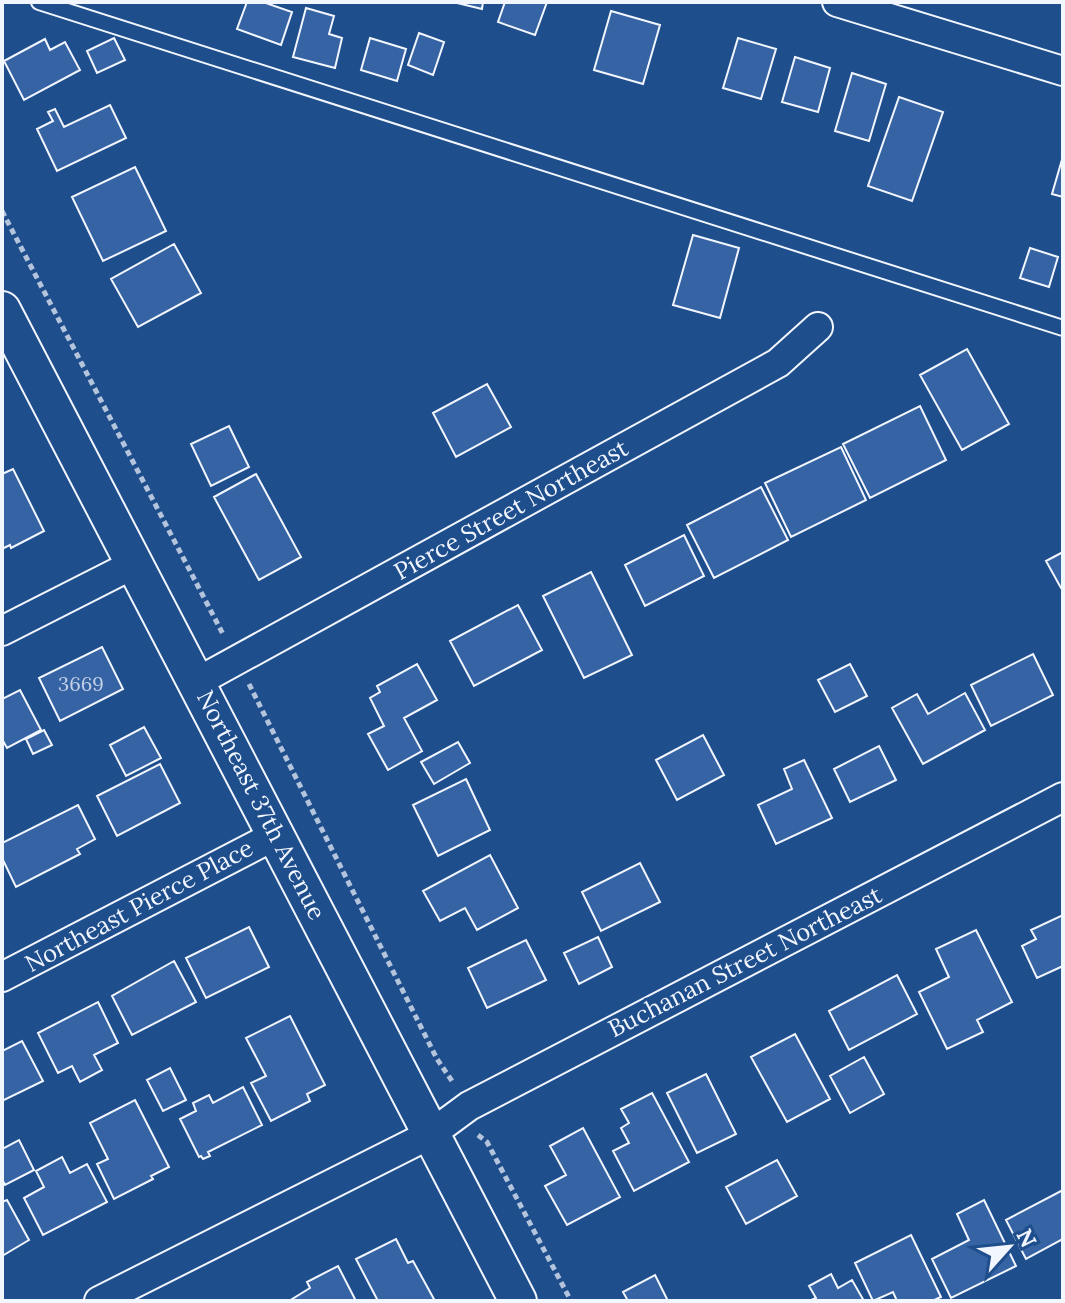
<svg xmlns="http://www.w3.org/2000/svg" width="1065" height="1303" font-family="Lora,serif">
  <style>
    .building { fill: #3563a3; stroke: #f2f6ff; stroke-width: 2 }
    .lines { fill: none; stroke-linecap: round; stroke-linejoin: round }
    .service-casing { stroke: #f2f6ff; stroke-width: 18 }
    .minor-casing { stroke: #f2f6ff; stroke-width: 32 }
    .tertiary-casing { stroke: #f2f6ff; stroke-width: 40 }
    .path { stroke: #b3c4dc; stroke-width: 5; stroke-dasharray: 6 4; stroke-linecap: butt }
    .service { stroke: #1f4e8c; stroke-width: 14 }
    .minor { stroke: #1f4e8c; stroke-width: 28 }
    .tertiary { stroke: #1f4e8c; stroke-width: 36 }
    .labels { text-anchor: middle; stroke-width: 6; stroke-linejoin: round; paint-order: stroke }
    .number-label { font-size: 20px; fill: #c3d1e8 }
    .street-label { font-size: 24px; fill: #f2f6ff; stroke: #1f4e8c }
  </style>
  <rect width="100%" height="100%" fill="#1f4e8c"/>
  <path class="building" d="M247 2H263L292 12 281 45 237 29Z
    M453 2H483L482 9Z
    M505 2H547L535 35 498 22Z
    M306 8 334 16 329 34 342 38 335 68 293 57Z
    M611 11 660 25 643 84 594 70Z
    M419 33 444 42 433 75 408 65Z
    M114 38 125 60 97 73 87 51Z
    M370 38 406 49 397 81 361 70Z
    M738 38 776 49 761 99 723 88Z
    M45 39 50 50 65 42 80 70 24 100 4 61Z
    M795 57 830 68 818 112 782 102Z
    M852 73 886 84 869 141 835 131Z
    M899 97 943 112 912 201 868 186Z
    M110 105 126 138 57 171 37 129 53 121 48 112 55 109 64 127Z
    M1063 156V197L1052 194Z
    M135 167 166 231 103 261 72 197Z
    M693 235 739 248 720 318 673 305Z
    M174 244 201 293 138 327 111 279Z
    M1030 248 1058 257 1049 287 1020 278Z
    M967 349 1009 424 962 450 920 375Z
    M487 384 511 427 456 457 433 413Z
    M920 406 946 460 870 498 843 444Z
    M229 426 249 467 211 486 191 444Z
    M841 447 866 500 791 537 765 483Z
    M13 469 44 531 11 548 10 545 2 549V474Z
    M256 474 301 557 259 580 214 497Z
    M761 487 788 540 714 578 687 525Z
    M684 535 704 576 645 606 625 565Z
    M1063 552V587L1061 588 1046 561Z
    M591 572 632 655 584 678 543 596Z
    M518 605 542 650 474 686 450 641Z
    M102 647 123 689 60 721 39 678Z
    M1033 654 1053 695 991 726 971 685Z
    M417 664 437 700 404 718 422 751 388 770 368 734 384 726 370 698 380 692 377 686Z
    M850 664 867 696 835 712 818 680Z
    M20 690 41 730 7 748 2 739V699Z
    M965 693 985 730 923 764 892 708 917 694 928 714Z
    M144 727 161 758 126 776 110 745Z
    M44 730 52 745 33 754 26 739Z
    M703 735 724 775 677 800 656 760Z
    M458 742 470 763 434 784 421 762Z
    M879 746 896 780 850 802 834 769Z
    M804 760 832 818 776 844 758 805 792 789 784 769Z
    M160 764 180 803 117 836 97 796Z
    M466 779 490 830 438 856 413 805Z
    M78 805 95 839 77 849 80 854 16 887 2 858V843Z
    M490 855 518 908 477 930 465 908 440 921 423 891Z
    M640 863 660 902 601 931 582 892Z
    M1063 915V966L1037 978 1022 946 1036 939 1031 930Z
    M249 927 269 967 206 998 186 958Z
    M976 930 1012 1002 977 1020 983 1032 947 1049 919 992 949 977 936 949Z
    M598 937 612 967 579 984 564 953Z
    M526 940 546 980 487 1008 468 968Z
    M174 961 196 1002 132 1035 112 996Z
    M897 975 917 1014 849 1050 829 1011Z
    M98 1002 118 1043 94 1055 102 1070 80 1082 72 1066 58 1073 38 1033Z
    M290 1016 325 1085 307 1094 310 1101 271 1121 251 1083 266 1076 246 1038Z
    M795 1034 830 1099 787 1122 751 1057Z
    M22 1041 43 1081 2 1101V1051Z
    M864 1057 884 1094 850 1113 830 1076Z
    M170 1068 186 1100 163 1111 147 1080Z
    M706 1074 736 1134 697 1153 667 1093Z
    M243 1087 262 1125 208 1152 210 1156 203 1159 201 1156 199 1157 180 1119 196 1111 193 1103 209 1095 213 1103Z
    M652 1093 689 1162 634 1191 613 1151 629 1143 621 1128 629 1123 621 1109Z
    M135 1100 169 1167 151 1176 153 1179 114 1199 97 1164 108 1159 90 1123Z
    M583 1128 620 1197 567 1225 545 1186 566 1175 550 1146Z
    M19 1140 34 1170 5 1185 2 1179V1149Z
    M62 1157 70 1173 87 1164 107 1202 43 1235 24 1198 44 1187 36 1171Z
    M777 1160 797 1196 746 1224 726 1187Z
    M1063 1190V1239L1026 1259 1006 1220Z
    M7 1200 29 1240 2 1256V1202Z
    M984 1200 1016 1266 951 1298 932 1259 969 1240 957 1214Z
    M911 1235 941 1297 932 1301H897L893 1292 873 1301 855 1263Z
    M396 1239 408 1263 413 1261 435 1301H378L356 1259Z
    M338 1266 356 1301H289L310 1288 307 1282Z
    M831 1274 838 1288 852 1280 864 1301H809L816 1298 809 1286Z
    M655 1275 668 1301H628L623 1292Z"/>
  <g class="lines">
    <g class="service-casing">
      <path id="service" d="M39 2 1063 328"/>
    </g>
    <g class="minor-casing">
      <path id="minor" d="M837 2 1063 71
        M2 631 136 563
        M197 682 778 363 818 327
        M2 977 276 835
        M99 1301 431 1134 469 1106 1063 797"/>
    </g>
    <g class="tertiary-casing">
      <path id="tertiary" d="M2 310 518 1301"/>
    </g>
    <path class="path" d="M2 211 224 636
      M249 684 437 1059 454 1084
      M478 1135 487 1142 571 1301"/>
    <use href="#service" class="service"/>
    <use href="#minor" class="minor"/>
    <use href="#tertiary" class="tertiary"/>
  </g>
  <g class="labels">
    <g class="number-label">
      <text x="81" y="691">3669</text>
    </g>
    <g class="street-label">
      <text transform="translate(511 510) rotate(-29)" y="8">Pierce Street Northeast</text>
      <text transform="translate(261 805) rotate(63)" y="8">Northeast 37th Avenue</text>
      <text transform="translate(139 906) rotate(-28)" y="8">Northeast Pierce Place</text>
      <text transform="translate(745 962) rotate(-27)" y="8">Buchanan Street Northeast</text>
    </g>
  </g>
  <rect width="1065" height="1303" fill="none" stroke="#f2f6ff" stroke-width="8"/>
  <g transform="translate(1009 1247) rotate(63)" stroke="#1f4e8c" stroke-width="6" paint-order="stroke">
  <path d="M0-6L14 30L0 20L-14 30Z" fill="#f2f6ff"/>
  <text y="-12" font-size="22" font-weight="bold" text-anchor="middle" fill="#f2f6ff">N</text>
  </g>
</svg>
